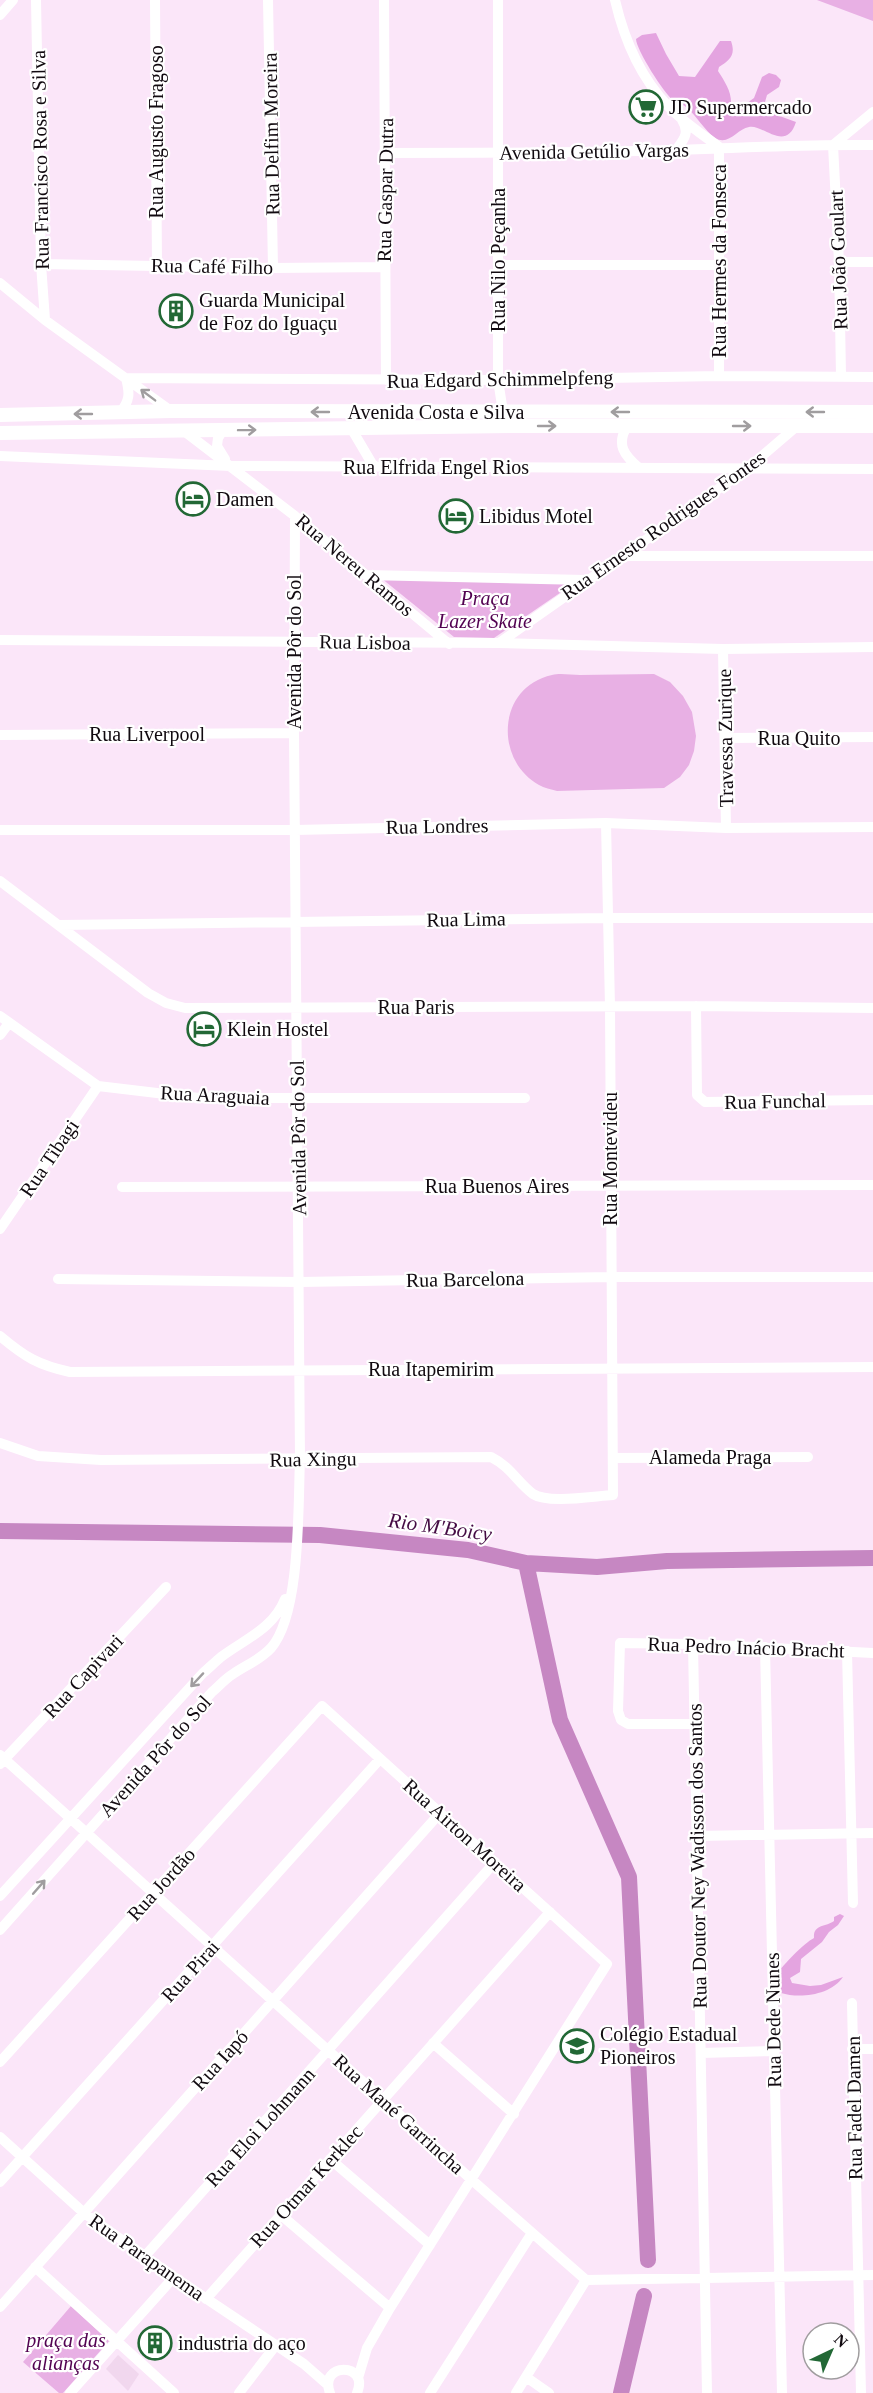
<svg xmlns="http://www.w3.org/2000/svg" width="873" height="2393" font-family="Georgia,serif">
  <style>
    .built { fill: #f1d7ee }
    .green { fill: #e8b0e4 }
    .forest { fill: #e4a4e0 }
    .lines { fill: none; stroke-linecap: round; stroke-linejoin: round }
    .river { stroke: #c687c2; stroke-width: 16 }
    .minor { stroke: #fff; stroke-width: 10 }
    .major { stroke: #fff; stroke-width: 14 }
    .oneway { stroke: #a09d9f }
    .labels { text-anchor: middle; stroke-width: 4.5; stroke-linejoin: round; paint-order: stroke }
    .poi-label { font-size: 20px; fill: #110a10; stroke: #fff; text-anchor: start }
    .street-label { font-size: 20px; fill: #110a10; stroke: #fff }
    .park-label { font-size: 20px; font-style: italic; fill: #520251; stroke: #fff }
    .water-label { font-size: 21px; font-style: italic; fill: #450c44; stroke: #fff }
  </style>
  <rect width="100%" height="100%" fill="#fbe6f9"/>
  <path class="built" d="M118 2355 139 2374 128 2391 106 2369Z"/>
  <path class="green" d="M817 0H873V21Z
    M381 578 573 584 494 638 454 637Z
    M654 674 670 682 683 696 692 712 696 736 694 751 689 765 680 777 664 788 557 791C551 789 544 788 539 785 494 760 497 687 552 675 560 673 571 675 580 675 604 675 629 674 654 674Z
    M71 2306 109 2341 63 2393H59L23 2362Z"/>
  <path class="forest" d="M656 33 666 54 679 76 695 77 720 41H731C736 55 730 60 719 67L718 71C725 82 732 92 731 105L737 110 754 98 762 77 769 73 776 75 781 80 779 87 767 95 765 102 774 114 796 122C786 153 763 124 749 127 737 129 729 146 715 138 704 130 697 116 686 107 683 104 678 104 674 101 664 94 636 49 636 39L642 35Z
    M840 1914 844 1916 838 1925 829 1932 822 1942 801 1959 800 1972 790 1978 792 1983 810 1986 821 1985 843 1977C831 1995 800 1999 781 1993L780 1980 777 1974C783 1965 804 1943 814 1938 813 1924 826 1927 834 1921V1917Z"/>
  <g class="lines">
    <path class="river" d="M0 1531 320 1535 468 1550 526 1563 597 1567 667 1561 873 1558
      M526 1563 560 1720 629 1877 648 2260
      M621 2393 644 2296"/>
    <path class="minor" d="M36 0 41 264 45 320
      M155 0 157 265
      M268 0 273 268
      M384 0 386 380
      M498 0V380L503 412
      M615 0C624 39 640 77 668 106 683 122 702 134 719 147
      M0 15 13 0
      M833 145 839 262 841 376
      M833 145 873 112
      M676 150C684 139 690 133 682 120
      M386 153C482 153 577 153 673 150 740 148 806 144 873 145
      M839 262H873
      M41 264 273 268 384 267
      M498 265H720
      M0 283 45 320 171 411
      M719 376V147
      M126 378 498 380 719 376 873 377
      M120 413C130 400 130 394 126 378
      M627 426C616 445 624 455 639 468
      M351 428 374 467
      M223 430 218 438 217 446 225 459
      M184 431 295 516 449 644
      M0 456 231 466 873 469
      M621 556H873
      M366 575 585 580
      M0 640 498 643 723 649 873 647
      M499 643 748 468 797 426
      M723 649 726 828
      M0 735 294 733
      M726 738 873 737
      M0 830H295L606 823 726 828 873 827
      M0 881 148 993 166 1003 185 1008 696 1006 873 1008
      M59 925 607 918H873
      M696 1006 697 1095 705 1102 873 1100
      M0 1016 98 1086 199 1098H525
      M0 1035 9 1023
      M122 1187 873 1185
      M0 1229 98 1086
      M58 1279 300 1282 610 1277H873
      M0 1336C25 1357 38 1365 70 1372L873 1367
      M0 1443 38 1456 101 1460 491 1457C511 1467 517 1482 533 1494 548 1504 594 1496 613 1495L610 1007 606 823
      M613 1458 808 1457
      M693 1644 707 2393
      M765 1647 782 2393
      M847 1651 853 1903
      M695 1724H628L621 1720 618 1711 620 1643 693 1644 873 1653
      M0 1755 472 2180 586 2280 873 2275
      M0 1764 166 1587
      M697 1836 873 1833
      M0 1896 203 1673C209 1668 215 1662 221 1657 245 1639 273 1629 285 1599
      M0 1930 212 1692C219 1686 225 1679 233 1674 246 1665 260 1660 271 1648 301 1614 298 1504 300 1459L294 733 295 516
      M852 2003 861 2393
      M433 2043 514 2114
      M852 2049H873
      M701 2053 774 2051
      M0 2062 322 1706 607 1964 390 2308 367 2348 358 2378
      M0 2137 84 2213 174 2277 304 2364 328 2385
      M330 2159 430 2245
      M0 2182 380 1759
      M281 2215 390 2308
      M145 2256 495 1862
      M35 2267 174 2393
      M206 2299 550 1912
      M0 2307 440 1813
      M526 2377 549 2393
      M70 2393 174 2277
      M239 2393 276 2345
      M330 2393C318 2362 370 2362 357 2393
      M430 2393 532 2233
      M516 2393 586 2280"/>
    <path class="major" d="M0 415 171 411 873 412
      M0 433 512 426H873"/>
  </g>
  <defs><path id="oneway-shaft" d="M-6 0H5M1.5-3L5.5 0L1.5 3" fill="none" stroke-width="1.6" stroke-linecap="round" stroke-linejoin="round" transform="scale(1.5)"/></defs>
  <g class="oneway">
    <use href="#oneway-shaft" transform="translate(148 395) rotate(-143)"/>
    <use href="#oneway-shaft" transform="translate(320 412) rotate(-180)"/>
    <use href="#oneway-shaft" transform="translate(620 412) rotate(180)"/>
    <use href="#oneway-shaft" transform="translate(815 412) rotate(180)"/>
    <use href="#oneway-shaft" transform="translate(83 414) rotate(180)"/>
    <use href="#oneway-shaft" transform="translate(547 426)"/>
    <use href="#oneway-shaft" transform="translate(742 426)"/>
    <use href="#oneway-shaft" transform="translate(247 430) rotate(-1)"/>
    <use href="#oneway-shaft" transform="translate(197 1680) rotate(133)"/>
    <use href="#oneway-shaft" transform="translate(39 1887) rotate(-49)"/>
  </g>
  <defs>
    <g id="supermarket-ring" transform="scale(1.725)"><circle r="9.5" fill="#fff" stroke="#226835" stroke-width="1.5"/><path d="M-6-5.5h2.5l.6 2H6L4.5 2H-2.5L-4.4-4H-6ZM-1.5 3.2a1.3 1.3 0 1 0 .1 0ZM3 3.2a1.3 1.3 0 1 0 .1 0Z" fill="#226835"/></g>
    <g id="building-ring" transform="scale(1.725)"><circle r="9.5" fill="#fff" stroke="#226835" stroke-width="1.5"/><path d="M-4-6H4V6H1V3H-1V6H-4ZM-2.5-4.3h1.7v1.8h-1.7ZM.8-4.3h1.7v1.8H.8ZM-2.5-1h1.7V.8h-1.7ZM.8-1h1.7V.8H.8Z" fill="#226835"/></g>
    <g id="hotel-ring" transform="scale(1.725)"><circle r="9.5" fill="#fff" stroke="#226835" stroke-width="1.5"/><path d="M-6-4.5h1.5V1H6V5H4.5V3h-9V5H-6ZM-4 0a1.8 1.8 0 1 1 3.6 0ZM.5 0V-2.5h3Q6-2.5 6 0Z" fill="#226835"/></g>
    <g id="school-ring" transform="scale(1.725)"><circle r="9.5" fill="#fff" stroke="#226835" stroke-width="1.5"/><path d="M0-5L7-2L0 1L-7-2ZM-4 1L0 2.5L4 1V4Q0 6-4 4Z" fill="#226835"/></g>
  </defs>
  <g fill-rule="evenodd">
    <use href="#supermarket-ring" x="646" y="107"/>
    <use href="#building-ring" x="176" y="311"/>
    <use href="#hotel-ring" x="193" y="499"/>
    <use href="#hotel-ring" x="456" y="516"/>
    <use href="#hotel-ring" x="204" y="1029"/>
    <use href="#school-ring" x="577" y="2046"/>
    <use href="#building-ring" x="155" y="2343"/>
  </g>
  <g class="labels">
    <g class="poi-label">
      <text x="669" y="114">JD Supermercado</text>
      <text x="199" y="307">Guarda Municipal<tspan x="199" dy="23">de Foz do Iguaçu</tspan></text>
      <text x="216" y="506">Damen</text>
      <text x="479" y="523">Libidus Motel</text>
      <text x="227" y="1036">Klein Hostel</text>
      <text x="600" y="2041">Colégio Estadual<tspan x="600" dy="23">Pioneiros</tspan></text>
      <text x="178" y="2350">industria do aço</text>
    </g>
    <g class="street-label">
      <text transform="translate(156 132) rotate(-90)" y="7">Rua Augusto Fragoso</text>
      <text transform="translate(271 134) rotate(-91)" y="7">Rua Delfim Moreira</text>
      <text transform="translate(594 151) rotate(-1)" y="7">Avenida Getúlio Vargas</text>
      <text transform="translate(40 160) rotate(-91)" y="7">Rua Francisco Rosa e Silva</text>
      <text transform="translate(385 190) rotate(-89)" y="7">Rua Gaspar Dutra</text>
      <text transform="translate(498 260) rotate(-90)" y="7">Rua Nilo Peçanha</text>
      <text transform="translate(838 260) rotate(-92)" y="7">Rua João Goulart</text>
      <text transform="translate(719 261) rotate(-90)" y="7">Rua Hermes da Fonseca</text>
      <text transform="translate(212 266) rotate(1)" y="7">Rua Café Filho</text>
      <text transform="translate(500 379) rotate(-1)" y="7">Rua Edgard Schimmelpfeng</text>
      <text x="436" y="419">Avenida Costa e Silva</text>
      <text x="436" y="474">Rua Elfrida Engel Rios</text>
      <text transform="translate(663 525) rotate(-35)" y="7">Rua Ernesto Rodrigues Fontes</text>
      <text transform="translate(355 565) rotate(40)" y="7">Rua Nereu Ramos</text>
      <text transform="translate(365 642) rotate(1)" y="7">Rua Lisboa</text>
      <text transform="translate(294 652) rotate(-90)" y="7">Avenida Pôr do Sol</text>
      <text x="147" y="741">Rua Liverpool</text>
      <text transform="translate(725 738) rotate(-91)" y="7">Travessa Zurique</text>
      <text x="799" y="745">Rua Quito</text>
      <text transform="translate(437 826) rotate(-1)" y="7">Rua Londres</text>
      <text transform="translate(466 919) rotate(-1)" y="7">Rua Lima</text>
      <text x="416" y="1014">Rua Paris</text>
      <text transform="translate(215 1095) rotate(3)" y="7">Rua Araguaia</text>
      <text transform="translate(775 1101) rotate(-1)" y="7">Rua Funchal</text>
      <text transform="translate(298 1138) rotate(-91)" y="7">Avenida Pôr do Sol</text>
      <text transform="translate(49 1158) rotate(-56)" y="7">Rua Tibagi</text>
      <text transform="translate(610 1159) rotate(-90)" y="7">Rua Montevideu</text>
      <text x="497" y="1193">Rua Buenos Aires</text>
      <text transform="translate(465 1279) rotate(-1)" y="7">Rua Barcelona</text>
      <text x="431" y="1376">Rua Itapemirim</text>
      <text x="710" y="1464">Alameda Praga</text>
      <text transform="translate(313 1459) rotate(-1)" y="7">Rua Xingu</text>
      <text transform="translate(746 1647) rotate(2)" y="7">Rua Pedro Inácio Bracht</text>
      <text transform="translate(83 1676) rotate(-47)" y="7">Rua Capivari</text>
      <text transform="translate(155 1756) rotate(-48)" y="7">Avenida Pôr do Sol</text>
      <text transform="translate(465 1835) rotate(42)" y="7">Rua Airton Moreira</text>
      <text transform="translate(697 1856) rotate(-91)" y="7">Rua Doutor Ney Wadisson dos Santos</text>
      <text transform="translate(161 1884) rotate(-48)" y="7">Rua Jordão</text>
      <text transform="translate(190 1971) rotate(-48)" y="7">Rua Pirai</text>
      <text transform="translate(773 2020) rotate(-91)" y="7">Rua Dede Nunes</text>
      <text transform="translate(220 2060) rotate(-48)" y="7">Rua Iapó</text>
      <text transform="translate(854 2108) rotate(-91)" y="7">Rua Fadel Damen</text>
      <text transform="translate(399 2114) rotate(42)" y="7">Rua Mané Garrincha</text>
      <text transform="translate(260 2127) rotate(-48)" y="7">Rua Eloi Lohmann</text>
      <text transform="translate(306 2186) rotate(-48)" y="7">Rua Otmar Kerklec</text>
      <text transform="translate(147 2257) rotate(35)" y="7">Rua Parapanema</text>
    </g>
    <g class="park-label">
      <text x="485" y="605">Praça<tspan x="485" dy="23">Lazer Skate</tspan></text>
      <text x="66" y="2347">praça das<tspan x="66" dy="23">alianças</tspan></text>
    </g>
    <g class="water-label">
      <text transform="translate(440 1527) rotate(8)" y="7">Rio M'Boicy</text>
    </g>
  </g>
  <g transform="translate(831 2351) rotate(44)"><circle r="28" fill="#ffffff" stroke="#a09d9f" stroke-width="1.5"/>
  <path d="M0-4.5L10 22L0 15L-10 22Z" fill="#226835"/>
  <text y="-9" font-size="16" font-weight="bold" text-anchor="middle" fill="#110a10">N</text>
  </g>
</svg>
